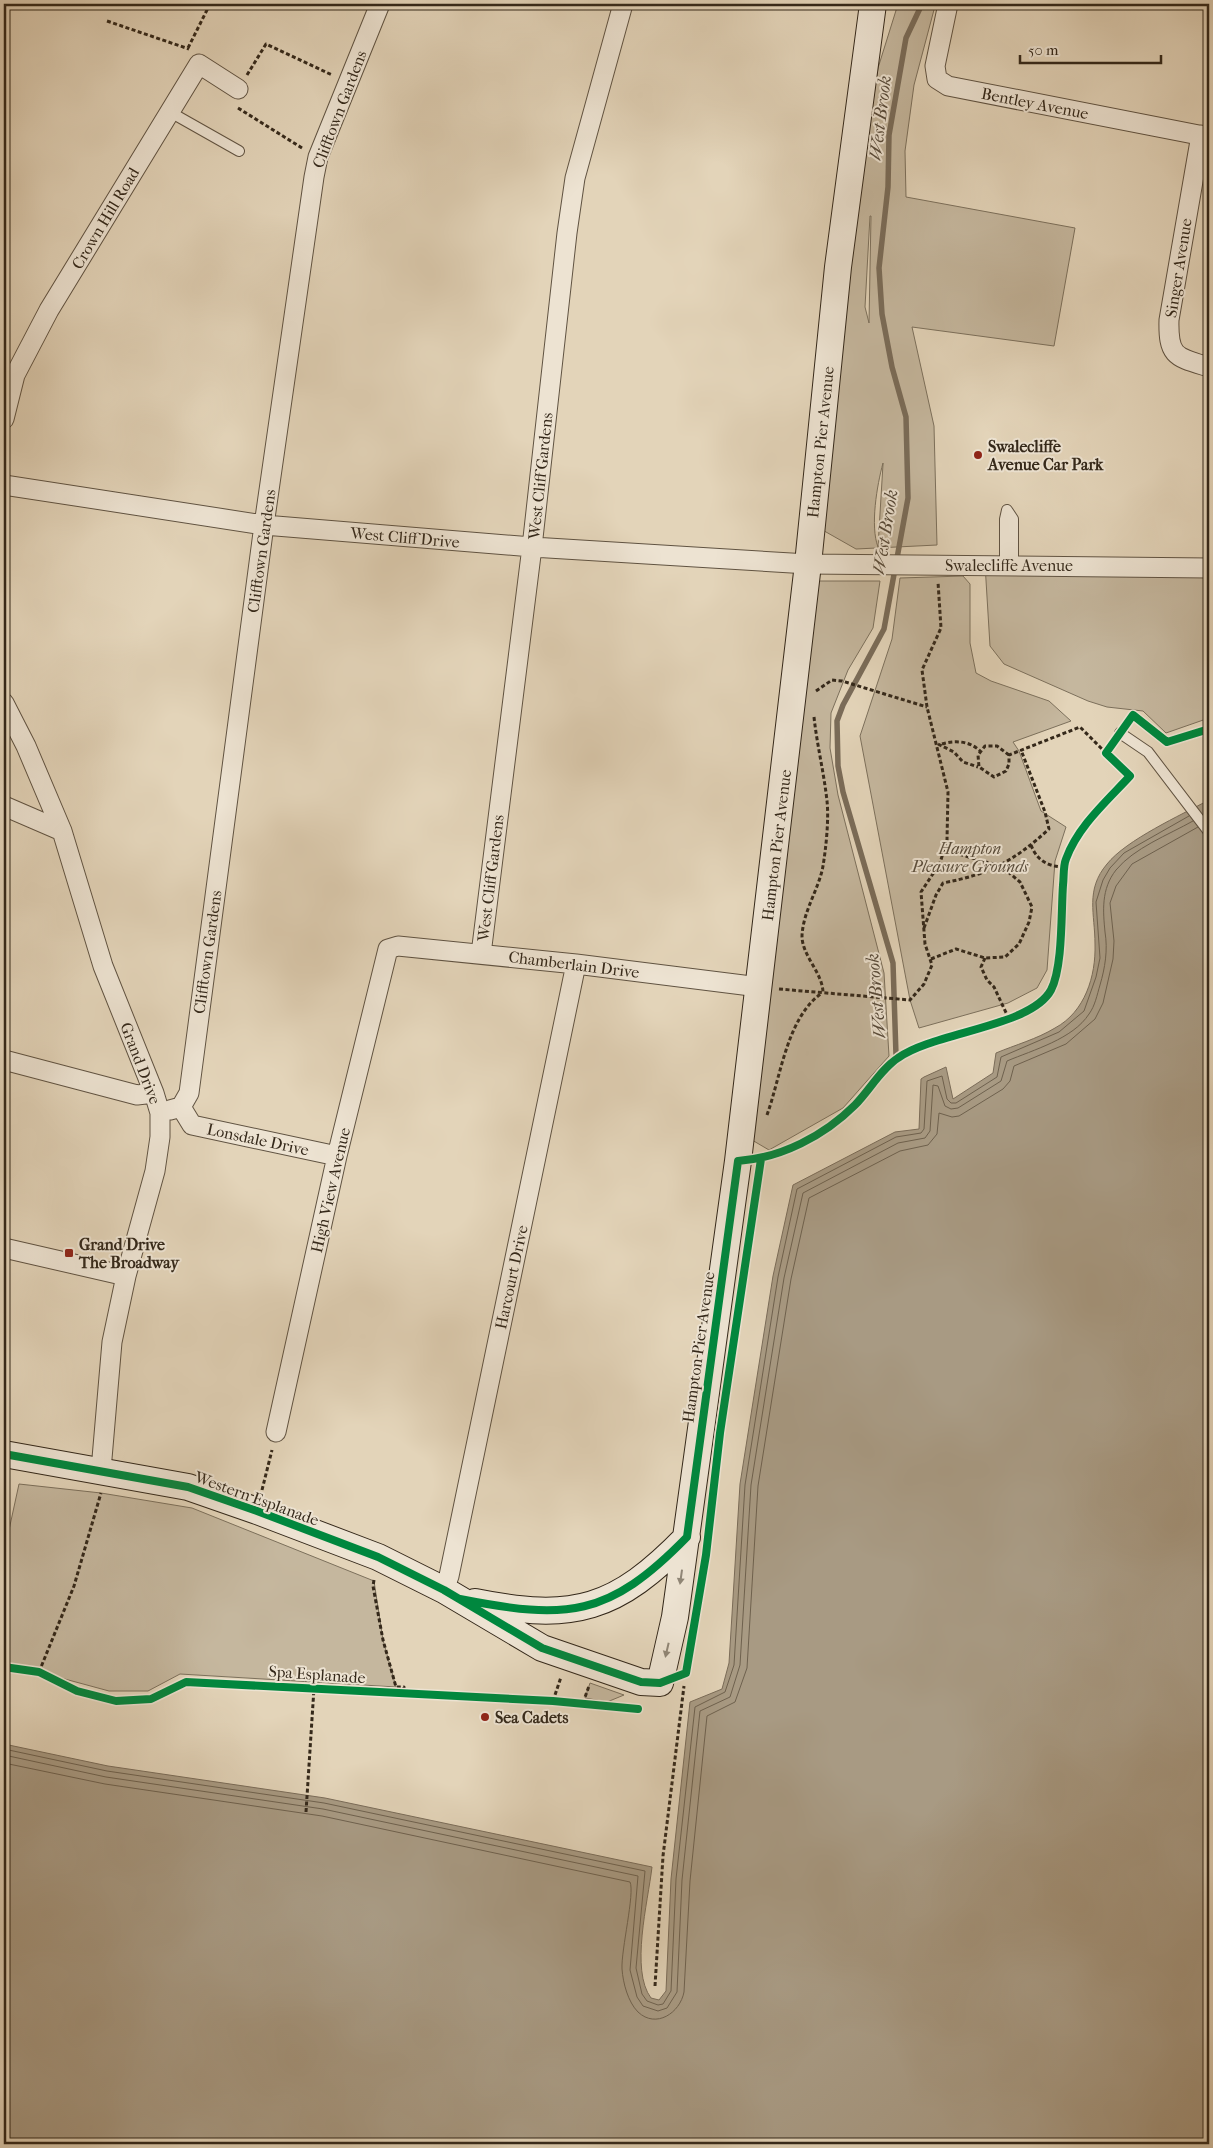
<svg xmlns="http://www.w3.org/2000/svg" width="1213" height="2148" font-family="'IM FELL French Canon',serif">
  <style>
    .green { fill: #c5b79e; stroke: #7c705c; fill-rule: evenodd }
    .water { fill: #a89a83; stroke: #7a6c59 }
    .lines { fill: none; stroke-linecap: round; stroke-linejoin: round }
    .shore { stroke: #6e614e; stroke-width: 1 }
    .stream { stroke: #7a6c59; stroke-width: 5.5 }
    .lane-casing { stroke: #605342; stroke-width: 12 }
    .street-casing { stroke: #605342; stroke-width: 21 }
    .secondary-casing { stroke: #34281a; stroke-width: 28 }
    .path { stroke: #34281a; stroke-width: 3; stroke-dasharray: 4 2.5; stroke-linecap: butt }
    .lane { stroke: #ede3d2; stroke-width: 10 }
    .street { stroke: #ede3d2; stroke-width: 19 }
    .secondary { stroke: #ede3d2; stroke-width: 26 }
    .cycleway-casing { stroke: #ede3d2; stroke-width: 11 }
    .cycleway { stroke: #00873e; stroke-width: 8 }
    .oneway { fill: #908676 }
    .poi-dot { fill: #8f2418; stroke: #ede3d2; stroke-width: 2 }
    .labels { text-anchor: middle; stroke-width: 4; stroke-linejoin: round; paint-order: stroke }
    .street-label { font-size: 16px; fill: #34281a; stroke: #ede3d2 }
    .poi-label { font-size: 16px; font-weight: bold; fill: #34281a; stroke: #ede3d2; text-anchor: start }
    .park-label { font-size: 16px; font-style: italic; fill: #584c3b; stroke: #ede3d2 }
    .water-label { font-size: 18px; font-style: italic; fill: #574a3a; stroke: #ede3d2 }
  </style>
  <rect width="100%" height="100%" fill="#e3d4b9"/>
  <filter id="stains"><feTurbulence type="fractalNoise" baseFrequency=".004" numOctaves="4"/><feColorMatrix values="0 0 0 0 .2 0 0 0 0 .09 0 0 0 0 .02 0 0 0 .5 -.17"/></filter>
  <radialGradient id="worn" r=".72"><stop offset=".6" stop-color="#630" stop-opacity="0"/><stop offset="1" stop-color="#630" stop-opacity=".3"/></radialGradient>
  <path class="green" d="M898 4H932L935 6 914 85 905 151 906 197 1075 228 1054 346 912 327 934 426 937 545 856 549 819 528 842 306 878 68ZM870 216H871L869 323 865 307ZM883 463V464L878 547C870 526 877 485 883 463Z
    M985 564 1209 568V718L1166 733 1143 711 1107 707 1088 701 1004 664 990 646Z
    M963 576 970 584V643L976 673 991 681 1049 701 1071 721 1013 742 1019 751 1041 811 1066 827 1055 861 1047 970 1037 988 1008 1003 919 1028 910 1000 860 736 892 639 900 578Z
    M812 581H880L873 628 848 670 831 713 830 748 838 795 884 973 889 1056 843 1108 769 1150 752 1140Z
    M19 1484 101 1493 192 1508 374 1581 383 1640 396 1687 180 1674 148 1691H109L39 1672 4 1667V1553Z
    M590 1683 624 1695 607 1702 585 1698Z"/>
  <path class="water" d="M1209 800V2144H4V1744L108 1766 325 1798 652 1867C648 1902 630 1970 651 1998L659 2000 666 1991 671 1879 690 1702 722 1689 729 1663 740 1484 773 1276 793 1185 895 1132 919 1129 921 1079 924 1077 946 1067 953 1099 993 1073 996 1053C1015 1045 1037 1039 1055 1028 1085 1012 1096 976 1095 944 1095 914 1085 890 1107 864 1126 840 1181 815 1209 800Z"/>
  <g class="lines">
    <path class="shore" d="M4 1749 107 1771 324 1803 645 1871 636 1968 642 1994 647 2001 658 2005 663 2004 671 1991 676 1879 695 1707 725 1692 734 1665 745 1485 778 1277 797 1189 896 1137 921 1133 924 1129 927 1081 942 1076 947 1099 951 1103H956L997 1077 1001 1057 1059 1032 1084 1011 1096 977 1100 958 1096 902 1103 880 1110 868 1124 853 1189 816
      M4 1755 106 1777 323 1809 638 1876 630 1970 637 1997 643 2006 658 2011 667 2008 677 1992 682 1880 700 1711 730 1697 740 1665 751 1485 784 1278 803 1193 898 1143 925 1138 930 1131 933 1085 938 1086 945 1106 951 1109 958 1108 1001 1081 1007 1061C1033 1050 1073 1039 1089 1014 1095 1006 1097 995 1100 985 1105 968 1108 950 1105 932 1103 911 1101 889 1116 870 1134 848 1168 835 1193 821
      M4 1763 105 1784 322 1816 630 1882C635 1893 621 1950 622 1969 623 1983 628 2002 638 2012 656 2029 680 2013 684 1992L690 1881 707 1716 735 1702 747 1668 758 1486 791 1279 809 1198 900 1151 928 1145 937 1134 939 1113 952 1117 959 1116 1003 1089 1010 1081 1014 1066 1066 1044 1095 1019 1103 1003 1113 959 1114 941 1110 903 1116 886 1132 864 1198 827"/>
    <path class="stream" d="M896 1055 893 963 843 792 838 766 837 721 843 705 884 629 908 498 906 417 892 367 882 314 879 268 888 187 889 135 906 38 922 4"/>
    <g class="lane-casing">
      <path id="lane" d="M170 112 239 151
        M1007 510 1013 519V565
        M1005 565V519L1007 510
        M1120 733 1148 752 1209 832"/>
    </g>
    <g class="street-casing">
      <path id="street" d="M948 4 935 66 937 79 948 86 1209 137
        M1201 135 1169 320C1168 357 1176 357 1209 367
        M4 419 15 375 49 310 199 64 238 89
        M4 485 264 525 532 547 808 564 1209 568
        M4 703 26 746 62 831 103 966 154 1093 160 1113V1137L155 1171 126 1276 112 1342 101 1470
        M4 806 62 831
        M481 954 532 547 567 233 575 178 623 4
        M4 1060 137 1095 154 1093
        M181 1107 189 1093 264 525 314 177 318 157 380 4
        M170 1110 181 1107 192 1125 337 1156
        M4 1248 126 1276
        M276 1432 337 1156 388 949 398 946 576 964 759 987
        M444 1590 449 1576 576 964"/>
    </g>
    <g class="secondary-casing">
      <path id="secondary" d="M4 1454 188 1487 257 1511 378 1557 444 1590 542 1648 641 1682 660 1683 675 1617 738 1161 808 564 838 267 873 4
        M475 1602C574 1622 616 1610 687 1537"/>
    </g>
    <path class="path" d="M107 21 189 49
      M188 48 210 4
      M247 75 266 44 332 75
      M238 108 302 148
      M816 691 832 680 842 681 927 707
      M814 717C817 745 824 773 827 801 829 819 826 848 823 866 819 889 803 911 802 936 802 956 823 973 823 993
      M938 744 954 752 963 762 978 767
      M942 744C955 740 970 741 980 751
      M1009 755 997 746H985L978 755 979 767 994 777 1006 771 1009 764V755L1080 727 1106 753
      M1031 845C1037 861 1049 867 1065 867
      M924 928 936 895 943 883C990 874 1014 861 1049 829L1045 812 1021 750
      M985 958 981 967 987 980 994 987 1009 1019
      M931 959 956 949 985 958 1005 957 1019 944 1029 922 1032 907 1020 882 1007 871 1000 866 955 853 947 840
      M779 989 910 1000 924 984 932 965 925 944 921 892 940 863 947 840 948 792 927 707 922 670 941 628 938 582
      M767 1115C781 1076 787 1017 822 993
      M262 1490 272 1450
      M374 1580 373 1586 383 1640 396 1687H404V1694
      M39 1672 74 1586 101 1493
      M553 1701 561 1677
      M583 1703 589 1686
      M306 1812 314 1688
      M655 1986 663 1856 684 1686"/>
    <use href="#lane" class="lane"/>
    <use href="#street" class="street"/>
    <use href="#secondary" class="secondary"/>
    <g class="cycleway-casing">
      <path id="cycleway" d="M4 1454 188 1487 257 1511 378 1557 444 1590 542 1648 641 1682 660 1683 686 1673 706 1555 720 1433 761 1159
        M460 1599C567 1620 608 1618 687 1537L738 1161C781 1158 824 1136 855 1105 869 1091 881 1069 898 1058 934 1032 1031 1027 1051 990 1063 967 1061 912 1063 885 1064 877 1063 866 1066 859 1078 826 1107 801 1130 776L1106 753 1133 715 1167 742 1209 729
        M4 1667 39 1672 77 1691 116 1701 151 1699 186 1682 553 1701 638 1709"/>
    </g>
    <use href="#cycleway" class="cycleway"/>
  </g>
  <defs><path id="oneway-solid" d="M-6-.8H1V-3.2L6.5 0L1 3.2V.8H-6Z" transform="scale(1.25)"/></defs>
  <g class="oneway">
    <use href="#oneway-solid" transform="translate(681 1577) rotate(98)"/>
    <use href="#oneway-solid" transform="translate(667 1650) rotate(103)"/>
  </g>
  <g class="poi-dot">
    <circle cx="978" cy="455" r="5"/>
    <rect x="64" y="1248" width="10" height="10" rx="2.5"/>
    <circle cx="485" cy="1717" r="5"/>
  </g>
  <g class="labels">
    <g class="street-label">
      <text transform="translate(1035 103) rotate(11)" y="6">Bentley Avenue</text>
      <text transform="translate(339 109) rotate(-69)" y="6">Clifftown Gardens</text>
      <text transform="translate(105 218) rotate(-59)" y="6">Crown Hill Road</text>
      <text transform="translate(1178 268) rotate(-81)" y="6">Singer Avenue</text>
      <text transform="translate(820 442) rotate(-84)" y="6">Hampton Pier Avenue</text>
      <text transform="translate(540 476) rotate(-84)" y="6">West Cliff Gardens</text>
      <text transform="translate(405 537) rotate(5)" y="6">West Cliff Drive</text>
      <text transform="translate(261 551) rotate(-82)" y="6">Clifftown Gardens</text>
      <text x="1009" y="571">Swalecliffe Avenue</text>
      <text transform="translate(776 845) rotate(-83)" y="6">Hampton Pier Avenue</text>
      <text transform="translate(490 878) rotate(-83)" y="6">West Cliff Gardens</text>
      <text transform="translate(207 952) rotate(-82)" y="6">Clifftown Gardens</text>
      <text transform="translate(574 964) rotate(7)" y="6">Chamberlain Drive</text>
      <text transform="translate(141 1063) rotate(69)" y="6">Grand Drive</text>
      <text transform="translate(258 1139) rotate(12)" y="6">Lonsdale Drive</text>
      <text transform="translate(330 1190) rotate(-77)" y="6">High View Avenue</text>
      <text transform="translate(511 1277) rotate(-78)" y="6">Harcourt Drive</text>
      <text transform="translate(698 1347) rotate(-82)" y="6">Hampton Pier Avenue</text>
      <text transform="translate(257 1498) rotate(20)" y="6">Western Esplanade</text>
      <text transform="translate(317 1674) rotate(4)" y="6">Spa Esplanade</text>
    </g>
    <g class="poi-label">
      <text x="988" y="452">Swalecliffe<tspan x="988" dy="18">Avenue Car Park</tspan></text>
      <text x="79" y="1250">Grand Drive<tspan x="79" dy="18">The Broadway</tspan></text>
      <text x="495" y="1723">Sea Cadets</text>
    </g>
    <g class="park-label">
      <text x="970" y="854">Hampton<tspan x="970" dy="18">Pleasure Grounds</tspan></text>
    </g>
    <g class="water-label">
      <text transform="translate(880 118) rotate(-83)" y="6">West Brook</text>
      <text transform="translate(885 532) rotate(-81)" y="6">West Brook</text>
      <text transform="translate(876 996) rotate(-95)" y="6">West Brook</text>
    </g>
  </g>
  <rect width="1213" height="2148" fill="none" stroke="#e3d4b9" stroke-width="20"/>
  <rect x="5" y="5" width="1203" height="2138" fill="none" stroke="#34281a" stroke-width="2.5"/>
  <rect x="10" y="10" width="1193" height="2128" fill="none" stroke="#34281a"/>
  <path d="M1020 55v8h141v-8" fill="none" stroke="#34281a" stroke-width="2.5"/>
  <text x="1028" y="55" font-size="15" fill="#34281a" stroke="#ede3d2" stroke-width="4" paint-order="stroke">50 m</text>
  <rect width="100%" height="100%" filter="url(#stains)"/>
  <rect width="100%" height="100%" fill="url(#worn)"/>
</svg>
